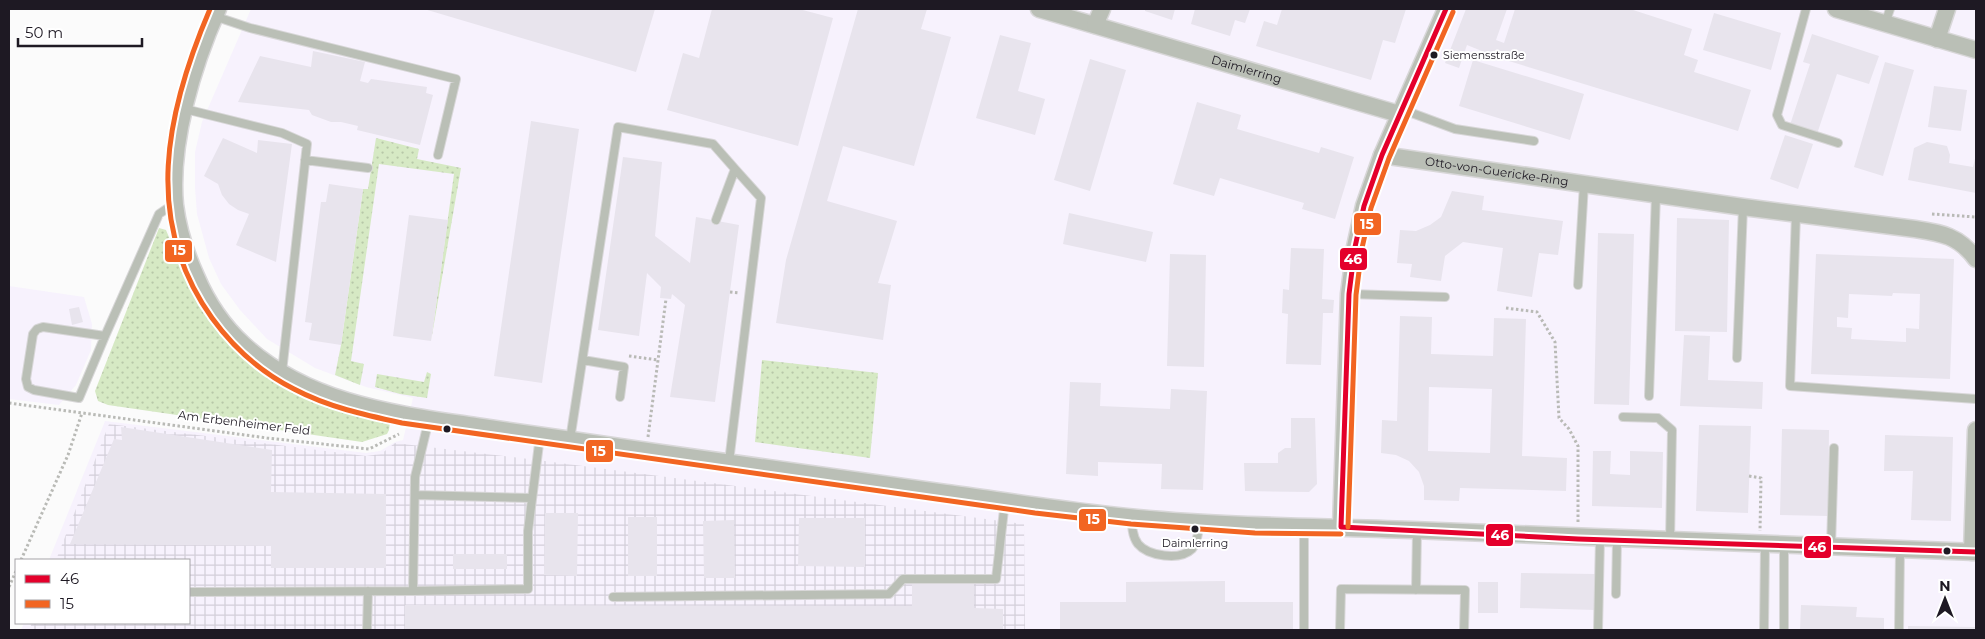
<svg xmlns="http://www.w3.org/2000/svg" width="1985" height="639" font-family="Montserrat,sans-serif">
  <style>
    .built { fill: #f7f2fd }
    .industrial { fill: url(#industrial-grid) }
    .grass { fill: url(#grass-dots) }
    .building { fill: #e8e4ed; fill-rule: evenodd }
    .lines { fill: none; stroke-linecap: round; stroke-linejoin: round }
    .service-casing { stroke: #d8d7d8; stroke-width: 10 }
    .minor-casing { stroke: #d8d7d8; stroke-width: 19 }
    .path { stroke: #b9bab6; stroke-width: 3; stroke-dasharray: 2.5 2.5; stroke-linecap: butt }
    .service { stroke: #babfb6; stroke-width: 8 }
    .minor { stroke: #babfb6; stroke-width: 16 }
    .bus-1-casing { stroke: #fff; stroke-width: 9 }
    .bus-2-casing { stroke: #fff; stroke-width: 9 }
    .bus-1 { stroke: #e4002b; stroke-width: 5 }
    .bus-2 { stroke: #f26522; stroke-width: 5 }
    .bus-dot { fill: #1e1923; stroke: #fff; stroke-width: 2 }
    .labels { text-anchor: middle; stroke-width: 4; stroke-linejoin: round; paint-order: stroke }
    .bus-label { font-size: 11px; fill: #1e1923; stroke: #fff; text-anchor: start }
    .street-label { font-size: 12px; fill: #1e1923; stroke: #fff }
    .line-badge { stroke: #fff; stroke-width: 2 }
    .badge-label { font-size: 14px; text-anchor: middle; font-weight: bold; fill: #fff }
  </style>
  <defs>
    <pattern id="industrial-grid" width="8" height="8" patternUnits="userSpaceOnUse" patternTransform="scale(1.25)"><rect width="8" height="8" fill="#f7f2fd"/><path d="M0 4h8M4 0v8" fill="none" stroke="#d3cfd9"/></pattern>
    <pattern id="grass-dots" width="8" height="8" patternUnits="userSpaceOnUse" patternTransform="scale(1.25)"><rect width="8" height="8" fill="#d6e9c4"/><path d="M2 2h.1M6 6h.1" fill="none" stroke="#b7c7a8" stroke-width="1.8" stroke-linecap="round"/></pattern>
  </defs>
  <rect width="100%" height="100%" fill="#fbfbfb"/>
  <path class="built" d="M251 9H1976V630H21L24 623H189V560H49L105 421 366 453 380 451 395 442 403 440 413 398 366 387 315 368 267 339 240 310 221 284 209 258 197 214 195 188V152L202 122Z
    M9 286 84 297 92 324 91 350 76 385 59 405 9 399Z"/>
  <path class="industrial" d="M109 424 366 456 381 454 395 443 537 460 1024 524 1025 630H29L32 623H189V560H56Z"/>
  <path class="grass" d="M376 138 419 149 417 159 461 168 431 341 454 174 379 164 351 361 364 364 360 385 335 375 341 345 363 189H368Z
    M159 228 166 230C176 253 184 278 197 299 232 357 284 388 346 411 360 416 376 416 390 422L389 430 387 434 362 442 108 405 98 401 95 391Z
    M762 360 878 373 870 458 755 442Z
    M427 372 431 374 427 398 400 394 375 387 377 374 424 382Z"/>
  <path class="building" d="M424 9H655L636 72Z
    M712 9H799L833 18 798 146 667 110 683 53 699 58Z
    M858 9H927L921 29 951 37 914 166 843 146 827 201 897 221 878 283 891 285 883 340 776 323 786 260Z
    M1145 9H1175L1172 20 1145 11Z
    M1195 9H1250L1245 23 1235 20 1230 36 1191 24Z
    M1282 9H1406L1395 43 1383 40 1371 80 1256 46 1264 21 1277 25Z
    M1466 9H1507L1496 40 1504 43 1515 9H1630L1692 29 1684 55 1698 60 1694 72 1751 90 1738 131 1499 58 1467 45 1459 68 1445 63Z
    M1714 13 1781 33 1771 70 1703 50Z
    M1812 34 1879 56 1869 84 1837 74 1817 134 1790 125 1810 64 1803 62Z
    M1000 35 1031 43 1018 91 1045 99 1035 135 976 118Z
    M313 51 365 62 360 81 368 83 371 79 427 87 426 93 433 95 420 145 357 130 358 126 341 122H331L312 115 309 110 238 102 260 56 311 67Z
    M1090 59 1126 70 1090 191 1054 180Z
    M1473 60 1584 94 1570 140 1459 106Z
    M1885 62 1914 70 1883 176 1854 167Z
    M1934 86 1967 90 1961 131 1928 127Z
    M1197 102 1241 115 1237 129 1319 153 1321 147 1354 157 1335 219 1302 209 1304 203 1220 178 1214 196 1173 184Z
    M531 121 579 129 542 383 494 376Z
    M1785 135 1813 144 1798 189 1770 179Z
    M223 138 257 153 258 140 292 144 276 262 236 245 249 214 238 210 229 204 222 195 218 184 204 176Z
    M1927 142 1947 146 1950 155 1949 163 1973 167 1976 154V193L1908 180 1914 148Z
    M623 157 662 162 655 236 690 263 696 217 739 225 715 402 670 397 685 305 672 294 671 299 660 298 661 287 647 273 639 336 598 330Z
    M329 184 363 189 341 345 309 340 312 323 305 322 321 202H326Z
    M1452 191 1484 196 1482 210 1563 221 1558 255 1539 253 1532 297 1497 291 1503 248 1463 242 1445 256 1441 281 1410 277 1412 264 1397 263 1400 230 1416 231 1430 225 1441 217Z
    M1069 213 1153 232 1146 262 1063 244Z
    M409 215 448 220 431 341 393 336Z
    M1677 218 1729 220 1727 332 1675 331Z
    M1598 233 1634 234 1629 405 1594 404Z
    M1291 248 1324 249 1322 299 1334 300 1333 313H1323L1321 365 1286 364 1288 314 1282 313 1283 289 1289 290Z
    M1170 254 1206 255 1204 367 1167 366Z
    M1816 254 1954 259 1950 379 1811 374ZM1893 293 1920 294 1919 329 1906 328V342L1851 339 1852 328 1837 327V317L1848 318 1849 294 1892 296Z
    M79 307 83 322 72 325 69 309Z
    M1400 316 1432 317 1431 354 1493 356 1494 318 1526 319 1522 456 1567 458 1566 491 1460 488 1459 501 1424 500V486L1419 472 1409 461 1396 455 1381 453 1382 420 1397 421ZM1429 387 1492 389 1490 453 1428 451Z
    M1684 335 1710 336 1708 380 1763 382 1762 409 1680 406Z
    M1070 382 1101 383 1100 406 1170 409 1171 389 1207 391 1203 490 1161 489 1162 464 1098 462V476L1066 474Z
    M1291 418H1315L1317 484 1309 492 1245 491 1244 463H1278V453L1285 448H1291Z
    M1699 425 1751 426 1748 513 1696 511Z
    M121 427 272 450 271 492 386 494V568H271V546L70 544 114 439 122 440Z
    M1782 429 1829 430 1828 516 1780 515Z
    M1885 435 1953 437 1951 521 1911 520 1913 471H1884Z
    M1593 451H1611L1610 474 1630 475V451L1663 452 1662 508 1592 506Z
    M545 513H578L577 576 544 575Z
    M628 517H657V576H628Z
    M799 518H865V567L798 566Z
    M734 520 735 578H704L703 521Z
    M453 554H507V569H453Z
    M1521 573 1595 574V610L1520 608Z
    M1225 581V602H1293V630H1060V602H1126V582Z
    M1478 582H1498V613H1478Z
    M912 584H974V608L1003 609V630H405V605L912 606Z
    M1801 605 1857 607 1856 617 1884 618V630H1800Z
    M1908 626 1976 627V630H1908Z"/>
  <g class="lines">
    <g class="service-casing">
      <path id="service" d="M1806 9 1777 115 1782 125 1838 143
        M214 16 250 28 456 79 438 155
        M1885 24 1890 9
        M185 109 282 133 307 144 282 372
        M1401 109 1455 129 1534 141
        M305 160 368 168
        M1796 214 1790 386 1976 399
        M716 220 735 169 761 198 729 462
        M1578 285 1584 184
        M1349 294 1445 297
        M105 336 43 327 37 329 33 334 26 379 28 387 34 390 79 398 105 336 159 214 175 203
        M1737 358 1743 207
        M583 360 624 367 620 397
        M1649 396 1656 194
        M1623 417 1658 418 1672 430 1670 542
        M570 440 618 127 713 144 735 169
        M415 495 532 498
        M1132 517C1132 526 1132 536 1138 544 1148 556 1180 561 1192 549 1198 542 1198 531 1200 523
        M1784 546V630
        M1831 547 1834 448
        M1416 590 1417 531
        M413 591 528 589V531L540 436
        M189 592 413 591 415 477 429 419
        M1616 594 1617 540
        M613 597 889 594 903 579H996L1005 501
        M367 630 368 591
        M1304 630V526
        M1340 630 1341 589 1465 590 1464 630
        M1598 630 1600 539
        M1764 630 1765 545
        M1899 630 1900 550"/>
    </g>
    <g class="minor-casing">
      <g id="minor">
        <path d="M218 9C193 65 169 143 175 205 178 229 186 254 196 276 207 302 223 326 244 345 310 405 398 414 482 427 542 436 601 444 661 453 756 466 851 479 946 493 1027 504 1107 517 1189 522 1263 527 1338 527 1412 530 1600 539 1788 546 1976 552"/>
        <path id="s1" d="M1039 9 1399 114"/>
        <path d="M1836 9 1976 50"/>
        <path d="M1095 25 1102 9"/>
        <path d="M1937 39 1947 9"/>
        <path id="s2" d="M1382 155 1743 207 1915 229C1942 233 1959 236 1976 259"/>
        <path d="M1341 527 1349 294 1355 247 1364 206 1382 155 1446 9"/>
        <path d="M1972 552 1976 430"/>
      </g>
    </g>
    <path class="path" d="M1932 214 1976 217
      M730 292 739 293
      M1506 308 1537 312 1555 342 1559 418 1569 429 1578 446V523
      M629 356 658 360
      M9 403 267 438 369 449 399 434
      M648 437 666 299
      M1749 476 1761 478 1760 531
      M21 560 68 455 82 413
      M9 587 16 571"/>
    <use href="#service" class="service"/>
    <use href="#minor" class="minor"/>
    <g class="bus-1-casing">
      <path id="bus-1" d="M1341 527 1578 539 1976 552
        M1341 527 1349 294 1355 247 1364 206 1382 155 1446 9"/>
    </g>
    <g class="bus-2-casing">
      <path id="bus-2" d="M210 9C166 112 142 220 212 318 233 347 262 373 294 389 328 407 365 415 402 423L1035 513 1131 524 1255 533 1341 534
        M1348 527 1356 295 1362 248 1371 208 1389 158 1453 12"/>
    </g>
    <use href="#bus-1" class="bus-1"/>
    <use href="#bus-2" class="bus-2"/>
  </g>
  <g class="bus-dot">
    <circle cx="1434" cy="55" r="4.5"/>
    <circle cx="447" cy="429" r="4.5"/>
    <circle cx="1195" cy="529" r="4.5"/>
    <circle cx="1947" cy="551" r="4.5"/>
  </g>
  <g class="labels">
    <g class="bus-label">
      <text x="1443" y="59">Siemensstraße</text>
      <text x="1195" y="547" text-anchor="middle">Daimlerring</text>
    </g>
    <g class="street-label">
      <text dy="4" stroke="none"><textPath href="#s1" startOffset="216">Daimlerring</textPath></text>
      <text dy="4" stroke="none"><textPath href="#s2" startOffset="116">Otto-von-Guericke-Ring</textPath></text>
      <text transform="translate(244 423) rotate(7)" y="4">Am Erbenheimer Feld</text>
    </g>
  </g>
  <g class="line-badge">
    <rect x="1353" y="212" width="29" height="24" rx="5" fill="#f26522"/>
    <rect x="164" y="239" width="29" height="24" rx="5" fill="#f26522"/>
    <rect x="1339" y="247" width="29" height="24" rx="5" fill="#e4002b"/>
    <rect x="585" y="439" width="29" height="24" rx="5" fill="#f26522"/>
    <rect x="1078" y="508" width="29" height="24" rx="5" fill="#f26522"/>
    <rect x="1485" y="523" width="29" height="24" rx="5" fill="#e4002b"/>
    <rect x="1803" y="535" width="29" height="24" rx="5" fill="#e4002b"/>
  </g>
  <g class="badge-label">
    <text x="1367" y="229">15</text>
    <text x="179" y="255">15</text>
    <text x="1353" y="264">46</text>
    <text x="599" y="456">15</text>
    <text x="1093" y="524">15</text>
    <text x="1500" y="540">46</text>
    <text x="1817" y="552">46</text>
  </g>
  <rect width="1985" height="639" fill="none" stroke="#1e1923" stroke-width="20"/>
  <rect x="15" y="559" width="175" height="65" fill="#ffffff" stroke="#a5a3a7"/>
  <rect x="25" y="575" width="25" height="8" fill="#e4002b" stroke="#a5a3a7"/>
  <text x="60" y="584" font-size="15" fill="#1e1923">46</text>
  <rect x="25" y="600" width="25" height="8" fill="#f26522" stroke="#a5a3a7"/>
  <text x="60" y="609" font-size="15" fill="#1e1923">15</text>
  <g transform="translate(1945 599)" stroke="#ffffff" stroke-width="4" paint-order="stroke">
  <path d="M0-4L9 19L0 12L-9 19Z" fill="#1e1923"/>
  <text y="-8" font-size="14" font-weight="bold" text-anchor="middle" fill="#1e1923">N</text>
  </g>
  <path d="M18 38v8h124v-8" fill="none" stroke="#1e1923" stroke-width="2.5"/>
  <text x="25" y="38" font-size="15" fill="#1e1923" stroke="#ffffff" stroke-width="4" paint-order="stroke">50 m</text>
</svg>
